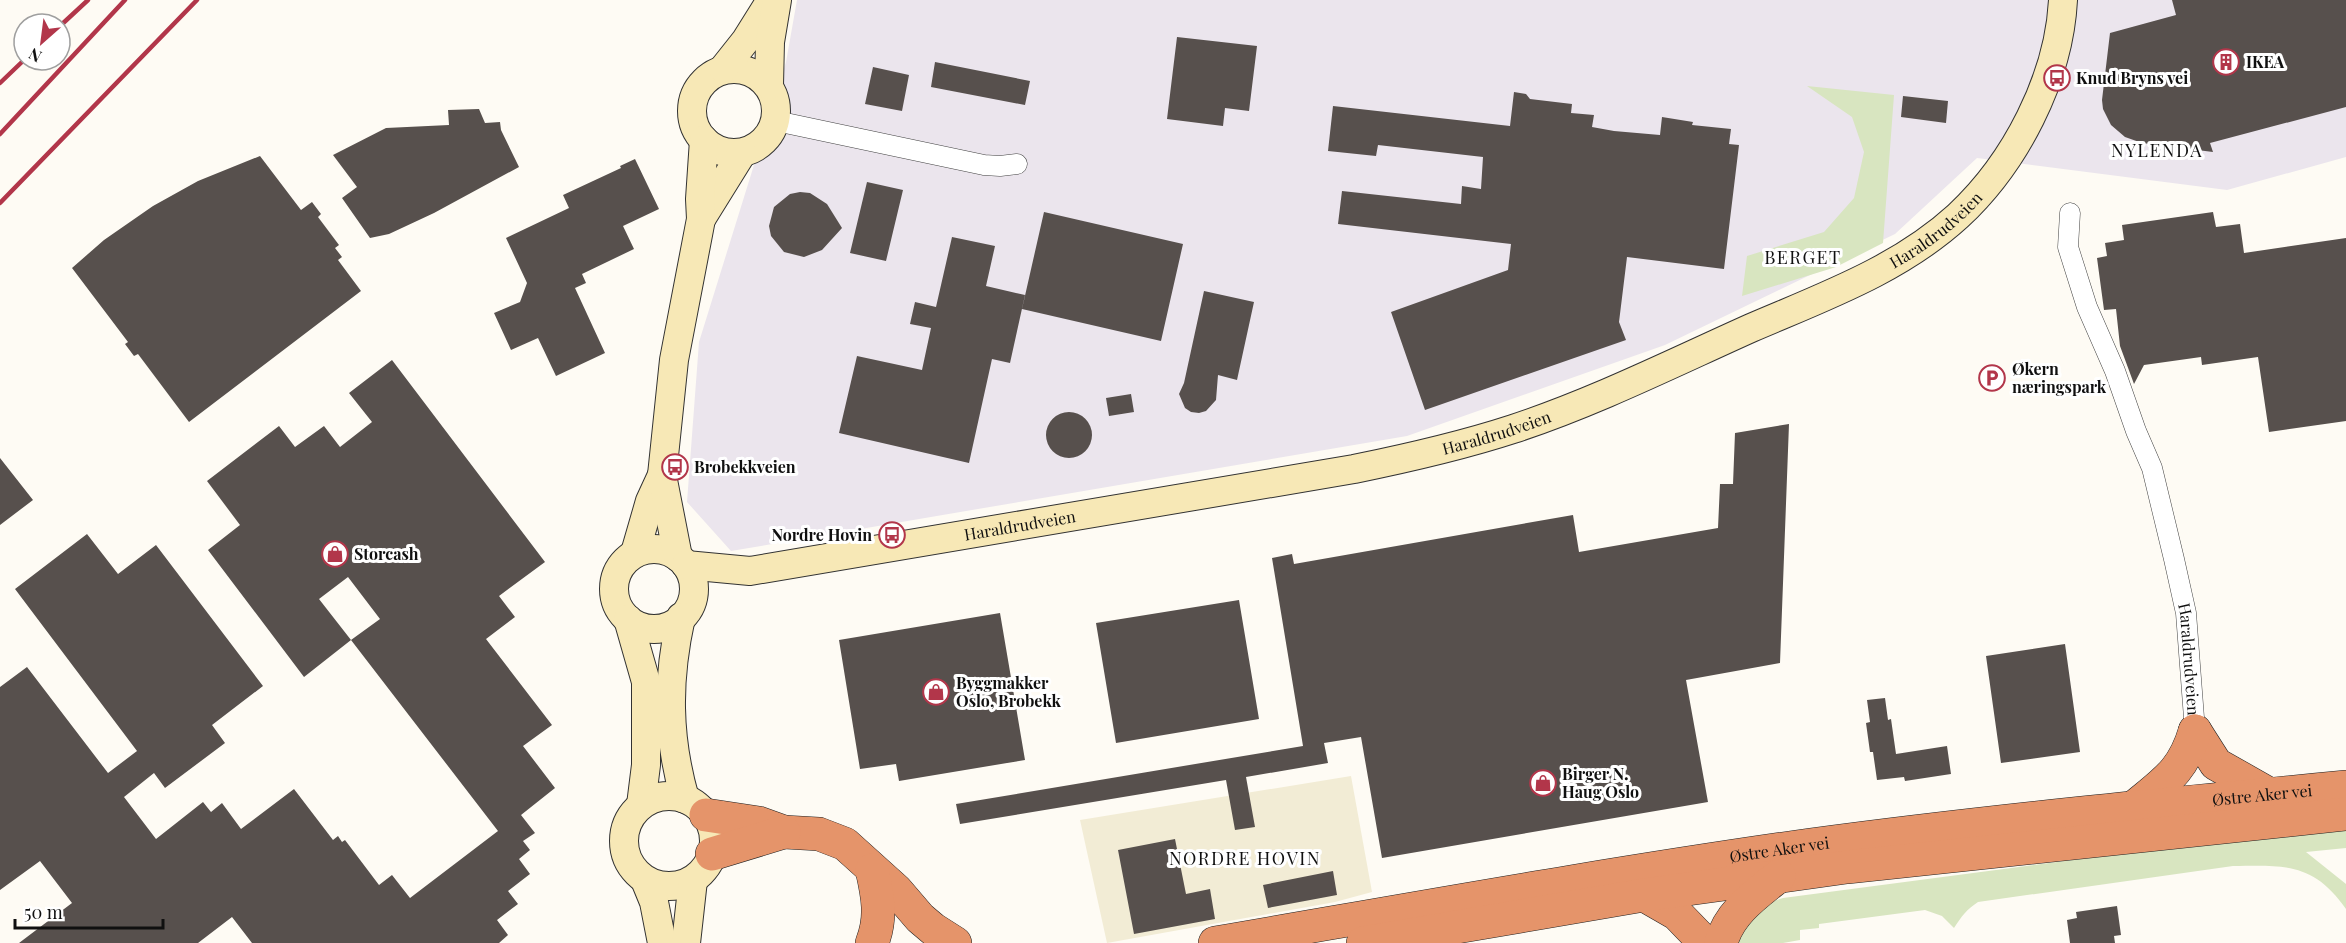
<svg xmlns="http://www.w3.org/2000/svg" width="2346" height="943" font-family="'Playfair Display',serif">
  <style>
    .industrial { fill: #ebe5ed }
    .farmland { fill: #f2ecd5 }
    .green { fill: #d8e5c0 }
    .building { fill: #57504d; fill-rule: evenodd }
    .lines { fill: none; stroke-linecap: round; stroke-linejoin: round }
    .street-casing { stroke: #434343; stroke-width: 21 }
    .secondary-casing { stroke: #323232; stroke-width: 30 }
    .highway-casing { stroke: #212121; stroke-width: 34 }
    .street { stroke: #fff; stroke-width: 20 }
    .secondary { stroke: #f7e8b6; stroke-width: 28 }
    .highway { stroke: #e5946a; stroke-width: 33 }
    .rail { stroke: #b2364a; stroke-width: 4.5 }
    .labels { text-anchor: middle; stroke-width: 6; stroke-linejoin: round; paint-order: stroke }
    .poi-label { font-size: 16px; font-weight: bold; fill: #101010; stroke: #fff; text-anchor: start }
    .street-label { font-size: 16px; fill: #101010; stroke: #fff }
    .neighbourhood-label { font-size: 18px; letter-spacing: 1.5px; fill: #101010; stroke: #fff }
  </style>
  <rect width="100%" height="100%" fill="#fefbf4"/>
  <path class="industrial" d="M797 0H2346V157L2227 190 1977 158 1895 234 1665 345 1407 436 731 551 687 502 699 342 786 62Z"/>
  <path class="farmland" d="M1351 776 1372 892 1335 902 1107 943 1080 820Z"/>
  <path class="green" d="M1807 86 1894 95 1883 243 1836 267 1742 296 1747 256 1824 232 1854 198 1864 152 1852 117Z
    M2346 829V848L2306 852 2346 884V909C2314 863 2285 865 2233 866L1978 902C1966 910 1962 916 1954 928L1942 916 1925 910 1819 924V928L1800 930V940L1783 943H1737L1739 926 1766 903 1783 898 2187 845Z"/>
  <path class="building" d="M2172 0H2346V107L2210 143 2213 152 2142 143 2125 137 2111 125 2103 109 2102 100 2110 33 2176 15Z
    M1177 37 1257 46 1249 111 1225 108 1223 126 1167 119Z
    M935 62 1030 81 1025 105 931 87Z
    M873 67 909 75 902 111 865 104Z
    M1514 92 1526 94 1530 99 1572 104 1571 113 1594 115 1592 127 1614 131 1660 135 1662 117 1693 122 1692 125 1731 129 1729 144 1739 145 1724 269 1627 257 1619 322 1626 340 1425 410 1391 312 1508 270 1511 244 1338 224 1342 191 1461 204 1462 186 1481 189 1483 157 1378 145 1376 156 1328 151 1333 106 1510 126Z
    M1903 96 1948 101 1946 123 1901 117Z
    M479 109 485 123 500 122 501 130 519 167 434 213 389 234 370 238 342 198 357 187 333 155 386 128 449 125 448 110Z
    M260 156 301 210 312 202 321 214 318 217 339 245 335 248 342 257 338 260 361 291 189 422 138 354 134 356 125 344 128 342 72 268 104 240 153 206 198 181Z
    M635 159 659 209 623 226 634 249 582 274 586 283 575 288 605 353 556 376 538 338 511 350 494 313 520 302 527 283 506 238 569 208 563 195 621 168 620 166Z
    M867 182 903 190 886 261 850 253Z
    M800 192 810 193 827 204 842 228 822 250 804 257 784 252 771 236 769 226 774 207 790 194Z
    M1044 212 1183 244 1161 341 1022 309Z
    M2213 212 2216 227 2240 224 2244 253 2346 238V421L2269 432 2258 357 2202 365 2201 357 2144 365 2134 384 2120 346 2116 309 2104 310 2097 258 2107 256 2105 243 2124 240 2122 225Z
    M952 237 995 246 986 286 1025 295 1010 363 992 359 969 463 839 433 857 356 922 370 931 328 910 324 915 302 936 307Z
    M1204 291 1254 302 1237 380 1218 375 1216 400 1206 411 1199 413 1191 412 1185 408 1179 394 1184 383Z
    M392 360 545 562 499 596 515 617 486 639 552 725 523 746 555 788 521 815 535 833 523 841 530 850 519 859 530 874 508 891 518 904 497 920 508 935 499 943H252L232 917 198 943H19L72 903 40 861 0 890V687L27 667 108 773 137 751 15 589 87 534 118 574 156 545 263 686 212 725 225 743 165 788 154 773 124 797 156 839 203 802 211 812 222 803 241 829 294 789 333 840 338 836 342 842 345 840 379 885 392 875 410 898 498 831 351 640 304 677 208 550 240 525 207 481 279 426 295 447 324 426 340 447 372 422 349 393ZM348 577 380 619 351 640 319 599Z
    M1131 394 1134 412 1109 416 1106 398Z
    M1046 435a23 23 0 1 1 46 0a23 23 0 1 1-46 0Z
    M1789 424 1780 663 1686 680 1708 802 1382 858 1361 737 1324 743 1328 763 1246 777 1255 827 1235 830 1226 780 960 824 956 804 1303 746 1272 558 1292 554 1294 564 1573 515 1579 552 1718 528 1720 484H1733L1735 433Z
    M0 458 33 500 0 525Z
    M1239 600 1259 719 1116 743 1096 623Z
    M1000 613 1025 760 899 781 896 764 860 769 839 640Z
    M2065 644 2080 752 2001 763 1986 656Z
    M1885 698 1888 720 1891 719 1896 754 1947 746 1951 774 1905 781 1904 777 1877 780 1873 752H1870L1866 723 1870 722 1867 700Z
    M1175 839 1186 894 1210 889 1215 919 1134 934 1118 850Z
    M1333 871 1337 895 1268 908 1263 885Z
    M2117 906 2121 935 2114 936 2115 943H2070L2067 920 2077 918 2076 912Z"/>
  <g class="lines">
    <g class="street-casing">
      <g id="street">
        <path d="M776 121 984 165 1000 166 1017 164"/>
        <path id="s1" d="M2070 213 2068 247 2087 307 2115 371 2136 431 2152 468 2174 559 2186 613 2195 731"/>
      </g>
    </g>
    <g class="secondary-casing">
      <g id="secondary">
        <circle cx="734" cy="111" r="42"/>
        <path d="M723 69 746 40 771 0"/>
        <path d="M769 85 770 42 777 0"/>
        <path d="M701 219 742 153"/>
        <circle cx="654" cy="589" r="40"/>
        <path d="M635 553 650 501 662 475"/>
        <path d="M678 557 662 475 674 360 701 219 700 199 704 140"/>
        <path id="s2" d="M686 565 750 571 1354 469C1408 458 1461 446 1513 429 1595 402 1673 363 1751 328 1823 297 1899 270 1958 216 2015 163 2059 79 2063 0"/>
        <path d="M681 617C667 680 667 736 685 799"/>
        <path d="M628 619 646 682V765L641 805"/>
        <circle cx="669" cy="841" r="45"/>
        <path d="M645 880 654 902 662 943"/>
        <path d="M686 943 693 880"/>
      </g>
    </g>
    <g class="highway-casing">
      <g id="highway">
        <path d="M2195 731 2216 764 2269 794"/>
        <path d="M2133 808C2164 782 2183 772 2195 731"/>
        <path d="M706 815 759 823 784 832 819 834 845 844 896 890 920 918 933 929 955 943"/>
        <path d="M712 854 784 832"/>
        <path d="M1644 895 1677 914 1705 943"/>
        <path d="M872 943C882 918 878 896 872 870"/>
        <path id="s3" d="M1215 943C1413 909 1611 873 1810 845 1988 821 2167 804 2346 787"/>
        <path d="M1363 943 1644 895 1847 867 2346 814"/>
        <path d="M1721 943C1729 913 1755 895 1779 876"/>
      </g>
    </g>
    <use href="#street" class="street"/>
    <use href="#secondary" class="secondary"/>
    <use href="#highway" class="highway"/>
    <path class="rail" d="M60 26 88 0
      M0 83 24 60
      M0 134 125 0
      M0 203 197 0"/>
  </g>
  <defs>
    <g id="building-ring" transform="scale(1.35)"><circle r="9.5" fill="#fff" stroke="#b2364a" stroke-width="1.5"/><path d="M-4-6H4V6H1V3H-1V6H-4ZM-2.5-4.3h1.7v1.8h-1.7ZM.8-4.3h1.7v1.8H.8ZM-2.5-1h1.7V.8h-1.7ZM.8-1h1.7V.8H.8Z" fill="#b2364a"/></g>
    <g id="bus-ring" transform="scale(1.35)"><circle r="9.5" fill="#fff" stroke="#b2364a" stroke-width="1.5"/><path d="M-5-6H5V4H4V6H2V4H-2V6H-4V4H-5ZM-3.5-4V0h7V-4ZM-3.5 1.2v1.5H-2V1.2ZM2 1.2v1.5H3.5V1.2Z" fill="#b2364a"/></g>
    <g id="parking-ring" transform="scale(1.35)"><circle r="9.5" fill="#fff" stroke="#b2364a" stroke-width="1.5"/><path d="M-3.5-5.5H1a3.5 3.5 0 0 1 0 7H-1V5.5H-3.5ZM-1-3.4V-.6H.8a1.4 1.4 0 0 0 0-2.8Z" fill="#b2364a"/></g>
    <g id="shop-ring" transform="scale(1.35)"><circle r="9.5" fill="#fff" stroke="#b2364a" stroke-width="1.5"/><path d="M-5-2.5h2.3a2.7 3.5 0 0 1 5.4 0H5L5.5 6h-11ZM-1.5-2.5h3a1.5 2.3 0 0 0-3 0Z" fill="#b2364a"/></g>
  </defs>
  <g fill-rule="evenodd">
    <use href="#building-ring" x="2226" y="62"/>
    <use href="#bus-ring" x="2057" y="78"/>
    <use href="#parking-ring" x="1992" y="378"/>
    <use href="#bus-ring" x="675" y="467"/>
    <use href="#bus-ring" x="892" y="535"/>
    <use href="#shop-ring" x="335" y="554"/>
    <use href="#shop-ring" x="936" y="692"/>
    <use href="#shop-ring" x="1543" y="783"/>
  </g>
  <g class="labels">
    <g class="poi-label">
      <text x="2246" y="68">IKEA</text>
      <text x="2076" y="84">Knud Bryns vei</text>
      <text x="2012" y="375">Økern<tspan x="2012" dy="18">næringspark</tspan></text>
      <text x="694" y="473">Brobekkveien</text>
      <text x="872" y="541" text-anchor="end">Nordre Hovin</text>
      <text x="354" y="560">Storcash</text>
      <text x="956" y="689">Byggmakker<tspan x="956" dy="18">Oslo, Brobekk</tspan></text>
      <text x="1562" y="780">Birger N.<tspan x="1562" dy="18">Haug Oslo</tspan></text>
    </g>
    <g class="street-label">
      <text dy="6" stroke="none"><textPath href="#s2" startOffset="1310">Haraldrudveien</textPath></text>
      <text dy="6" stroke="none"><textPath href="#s2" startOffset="824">Haraldrudveien</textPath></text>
      <text dy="6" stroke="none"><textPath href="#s2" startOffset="338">Haraldrudveien</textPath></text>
      <text dy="6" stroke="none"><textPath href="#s1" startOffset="466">Haraldrudveien</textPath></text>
      <text dy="6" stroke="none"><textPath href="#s3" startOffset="1058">Østre Aker vei</textPath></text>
      <text dy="6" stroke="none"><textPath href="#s3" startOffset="572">Østre Aker vei</textPath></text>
    </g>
    <g class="neighbourhood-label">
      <text x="2157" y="157">NYLENDA</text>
      <text x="1803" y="264">BERGET</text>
      <text x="1245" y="865">NORDRE HOVIN</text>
    </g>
  </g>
  <g transform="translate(42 42) rotate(208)"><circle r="28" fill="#ffffff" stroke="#9f9f9f" stroke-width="1.5"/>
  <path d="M0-4.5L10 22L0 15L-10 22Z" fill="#b2364a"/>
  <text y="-9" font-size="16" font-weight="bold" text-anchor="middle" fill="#101010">N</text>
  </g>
  <path d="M15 919v9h148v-9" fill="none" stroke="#101010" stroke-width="3"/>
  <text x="24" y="919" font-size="18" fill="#101010" stroke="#ffffff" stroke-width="4.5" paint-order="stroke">50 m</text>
</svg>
